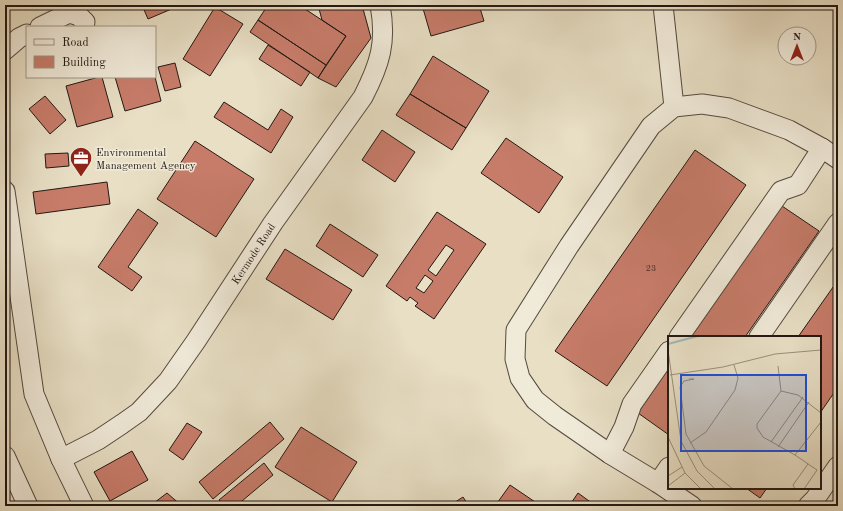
<svg xmlns="http://www.w3.org/2000/svg" width="843" height="511" font-family="'Old Standard TT',serif">
  <style>
    .building { fill: #c77c6a; stroke: #231812; fill-rule: evenodd }
    .lines { fill: none; stroke-linecap: round; stroke-linejoin: round }
    .minor-casing { stroke: #544a3f; stroke-width: 21 }
    .minor { stroke: #f0ead9; stroke-width: 19 }
    .labels { text-anchor: middle; stroke-width: 3; stroke-linejoin: round; paint-order: stroke }
    .number-label { font-size: 9px; fill: #4c3128 }
    .poi-label { font-size: 11px; fill: #231812; stroke: #f0ead9; text-anchor: start }
    .street-label { font-size: 11px; fill: #231812; stroke: #f0ead9 }
    .inset-river { fill: none; stroke: #9cbabf; stroke-width: 2 }
    .inset-road { fill: none; stroke: #998f7d; stroke-width: 1 }
    .view { fill: #1d4ed8; fill-opacity: 0.15; stroke: #1d4ed8; stroke-width: 2 }
    .inset-edge { fill: none; stroke: #231812; stroke-width: 2 }
  </style>
  <rect width="100%" height="100%" fill="#e8dfc5"/>
  <filter id="stains"><feTurbulence type="fractalNoise" baseFrequency=".005" numOctaves="4"/><feColorMatrix values="0 0 0 0 .2 0 0 0 0 .09 0 0 0 0 .02 0 0 0 .5 -.17"/></filter>
  <radialGradient id="worn" r=".72"><stop offset=".6" stop-color="#630" stop-opacity="0"/><stop offset="1" stop-color="#630" stop-opacity=".3"/></radialGradient>
  <path class="building" d="M142 5H181L148 19Z
    M268 5H299L346 36 326 65 258 20Z
    M318 5H362L371 38 336 87 318 78 346 36 322 20Z
    M422 5H479L484 21 431 36Z
    M215 7 243 24 210 76 183 59Z
    M258 20 326 65 318 78 250 32Z
    M268 45 310 72 301 86 259 59Z
    M433 56 489 91 466 128 410 94Z
    M175 63 181 87 165 91 158 67Z
    M99 77H102L113 117 77 127 66 86Z
    M115 77H155L161 101 125 111Z
    M410 94 466 128 452 150 396 115Z
    M45 96 66 120 50 134 29 109Z
    M224 102 268 130 281 109 293 117 271 153 214 117Z
    M382 130 415 152 395 182 362 160Z
    M506 138 563 177 539 213 481 173Z
    M195 141 254 179 216 237 157 199Z
    M695 150 746 185 607 386 555 351Z
    M68 153 69 166 46 168 45 154Z
    M107 182 110 204 36 214 33 192Z
    M782 206 819 231 745 337H691Z
    M138 209 158 223 128 267 142 277 132 291 98 267Z
    M437 212 486 244 434 319 415 306 418 303 410 297 407 301 386 286ZM446 245 454 250 436 276 428 270ZM425 275 433 281 424 293 416 288Z
    M330 224 378 255 363 277 316 246Z
    M285 249 352 290 333 320 266 279Z
    M838 280V387L820 413V337H798Z
    M669 368V435L638 413Z
    M270 422 284 439 213 499 199 482Z
    M187 423 202 432 183 460 169 450Z
    M301 427 357 462 332 502 275 467Z
    M132 451 148 480 110 501 94 472Z
    M264 463 273 475 236 506H224L219 500Z
    M510 485 541 506H495Z
    M746 488H767L760 498Z
    M167 493 182 506H150Z
    M578 493 596 506H569Z
    M463 497 469 506H449Z"/>
  <g class="lines">
    <g class="minor-casing">
      <g id="minor">
        <path d="M663 5 674 107"/>
        <path d="M40 27 69 13 79 16 85 22 84 27"/>
        <path d="M5 50 19 38 27 34"/>
        <path d="M5 191 34 394 61 459 84 506"/>
        <path d="M679 337 781 191 798 185 822 148"/>
        <path d="M759 337 838 223"/>
        <path d="M610 454 624 427 632 404 669 351"/>
        <path d="M5 456 28 506"/>
        <path id="s1" d="M61 459 98 440 122 424 139 412 168 381 196 341 273 223 363 97C380 64 387 42 380 5"/>
        <path d="M658 483 669 467"/>
        <path d="M692 506 658 483 610 454 555 416 535 400 520 378 515 359 516 330 569 246 651 126 674 107 702 104 729 108 789 130 822 148 838 159"/>
        <path d="M808 506 815 499 838 466"/>
      </g>
    </g>
    <use href="#minor" class="minor"/>
  </g>
  <defs>
    <g id="office-pin" transform="scale(1.15)"><path d="M0 17L-7.5 6A9.5 9.5 0 1 1 7.5 6Z" fill="#8f2418" stroke="#f0ead9"/><path d="M-6-3h4V-5.5h4V-3h4V5H-6ZM-1-4.5V-3h2v-1.5ZM-6 0V1H6V0Z" fill="#fff"/></g>
  </defs>
  <g fill-rule="evenodd">
    <use href="#office-pin" x="81" y="158"/>
  </g>
  <g class="labels">
    <g class="number-label">
      <text x="651" y="271">23</text>
    </g>
    <g class="poi-label">
      <text x="96" y="156">Environmental<tspan x="96" dy="13">Management Agency</tspan></text>
    </g>
    <g class="street-label">
      <text dy="4" stroke="none"><textPath href="#s1" startOffset="287">Kermode Road</textPath></text>
    </g>
  </g>
  <g transform="translate(668 336)">
    <rect width="153" height="153" fill="#e8dfc5"/>
    <path class="inset-river" d="M0 8 30 0"/>
    <path class="inset-road" d="M0 14 13 105 29 135 47 153M110 30 113 55M2 39 55 31 107 18 153 14M21 43H26L16 45 12 51 18 98 36 130 65 153M153 77 130 59 113 55 89 88V92L95 101 127 119 153 86M0 101 17 137 33 153M103 106 135 61M22 107 38 96 67 54 70 42 66 29M110 111 141 66M127 119 149 134 136 153M0 140 14 131M0 150 17 137M127 153 125 149 140 128"/>
    <path class="view" d="M13 39H138V115H13Z"/>
    <rect width="153" height="153" class="inset-edge"/>
  </g>
  <rect width="843" height="511" fill="none" stroke="#e8dfc5" stroke-width="20"/>
  <rect x="6" y="6" width="831" height="499" fill="none" stroke="#231812" stroke-width="2"/>
  <rect x="10" y="10" width="823" height="491" fill="none" stroke="#231812"/>
  <rect x="26" y="26" width="130" height="52" fill="#f0ead9" stroke="#9e9689"/>
  <rect x="34" y="39" width="20" height="6" fill="#f0ead9" stroke="#9e9689"/>
  <text x="62" y="46" font-size="12" fill="#231812">Road</text>
  <rect x="34" y="56" width="20" height="12" fill="#c77c6a" stroke="#9e9689"/>
  <text x="62" y="66" font-size="12" fill="#231812">Building</text>
  <g transform="translate(797 46)"><circle r="19" fill="#f0ead9" stroke="#9e9689"/>
  <path d="M0-3L7 15L0 10L-7 15Z" fill="#8f2418"/>
  <text y="-6" font-size="11" font-weight="bold" text-anchor="middle" fill="#231812">N</text>
  </g>
  <rect width="100%" height="100%" filter="url(#stains)"/>
  <rect width="100%" height="100%" fill="url(#worn)"/>
</svg>
